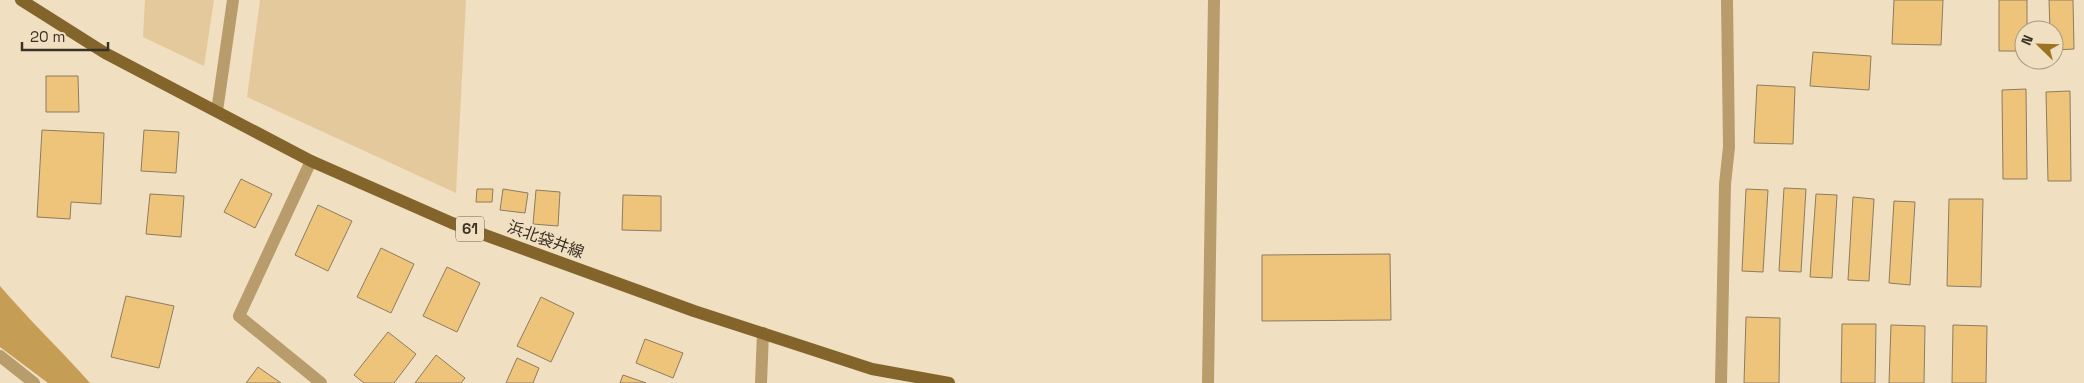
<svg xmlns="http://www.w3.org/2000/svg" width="2084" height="383" font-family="'Space Grotesk','Noto Sans JP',sans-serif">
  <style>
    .green { fill: #e4c99c }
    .forest { fill: #c69d54 }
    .building { fill: #eec47a; stroke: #8c7c61 }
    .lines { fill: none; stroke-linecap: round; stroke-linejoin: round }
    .street { stroke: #b89c6b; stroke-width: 12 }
    .primary { stroke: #83642b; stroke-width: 12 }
    .labels { text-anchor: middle; stroke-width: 5; stroke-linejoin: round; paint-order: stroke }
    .shield { fill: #f1dfc1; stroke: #706654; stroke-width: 1 }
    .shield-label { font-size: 15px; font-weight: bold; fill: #393226 }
    .street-label { font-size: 16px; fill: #393226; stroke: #f1dfc1 }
  </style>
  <rect width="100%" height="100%" fill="#f1dfc1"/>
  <path class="green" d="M145 0H214L204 66 143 37Z
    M260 0H466L456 193 247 97Z"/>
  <path class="forest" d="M0 286C29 320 61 350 90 383H48L0 347Z"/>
  <path class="building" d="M1894 0H1943L1941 45 1892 44Z
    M1999 0H2027V30H2024V51H1999Z
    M2049 0H2073L2074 49 2054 50V30H2050Z
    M1813 52 1871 56 1869 90 1810 86Z
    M46 76H78L79 112H46Z
    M1757 85 1795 87 1793 144 1754 143Z
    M2026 89 2027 179H2003L2002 90Z
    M2070 91 2071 181H2048L2046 92Z
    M42 130 104 133 101 204 71 202 70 219 37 217Z
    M144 130 179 132 176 173 141 171Z
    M241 179 272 194 255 228 224 212Z
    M1784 188 1806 189 1801 272 1779 271Z
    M477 189H493L492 202H476Z
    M503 189 528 193 525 213 500 210Z
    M1746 189 1768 190 1763 272 1742 271Z
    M536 190 560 192 558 226 533 224Z
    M150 194 184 196 181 237 146 234Z
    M1816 194 1837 195 1832 278 1810 277Z
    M623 195 661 196V231L622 230Z
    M1853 197 1874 199 1869 281 1848 280Z
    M1949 199H1983L1981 287 1947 286Z
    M1894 201 1915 202 1910 285 1889 283Z
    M318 205 352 221 328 271 295 255Z
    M381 248 414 264 391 313 357 297Z
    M1390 254 1391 320 1262 321V255Z
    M447 267 480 283 457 332 423 316Z
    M126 296 174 306 159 368 111 357Z
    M541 297 574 313 551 362 517 346Z
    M1746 317 1780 318 1779 383H1744Z
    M1842 324H1876L1875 383H1841Z
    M1891 325 1925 326 1924 383H1889Z
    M1953 325 1987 326 1986 383H1952Z
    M388 332 416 354 394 383H364L354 375Z
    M645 339 683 353 673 378 636 363Z
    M436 355 465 378 461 383H415Z
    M517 358 539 368 533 383H506Z
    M258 367 281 383H246Z
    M623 375 646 383H620Z"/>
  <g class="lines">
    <path class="street" d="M217 111 233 0
      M311 161 239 316 321 383
      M0 356 34 383
      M761 383 763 333
      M1208 383 1214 0
      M1721 383 1725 184 1729 147 1727 0"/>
    <path class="primary" d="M21 0 105 53 311 161 452 223 694 311 872 369 949 383"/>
  </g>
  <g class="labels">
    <rect class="shield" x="456" y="216.5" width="28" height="25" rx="4"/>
    <g class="shield-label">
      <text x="470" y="234">61</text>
    </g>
    <g class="street-label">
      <text transform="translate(546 239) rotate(20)" y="6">浜北袋井線</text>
    </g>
  </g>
  <g transform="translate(2039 45) rotate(293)"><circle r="24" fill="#f1dfc1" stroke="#a79a83"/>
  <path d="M0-4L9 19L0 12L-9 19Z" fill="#9c7321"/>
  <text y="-8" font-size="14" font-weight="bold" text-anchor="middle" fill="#393226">N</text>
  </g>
  <path d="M22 42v8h86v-8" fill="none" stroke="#393226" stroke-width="2.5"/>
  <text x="30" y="42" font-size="15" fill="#393226" stroke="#f1dfc1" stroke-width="4" paint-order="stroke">20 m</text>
</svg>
